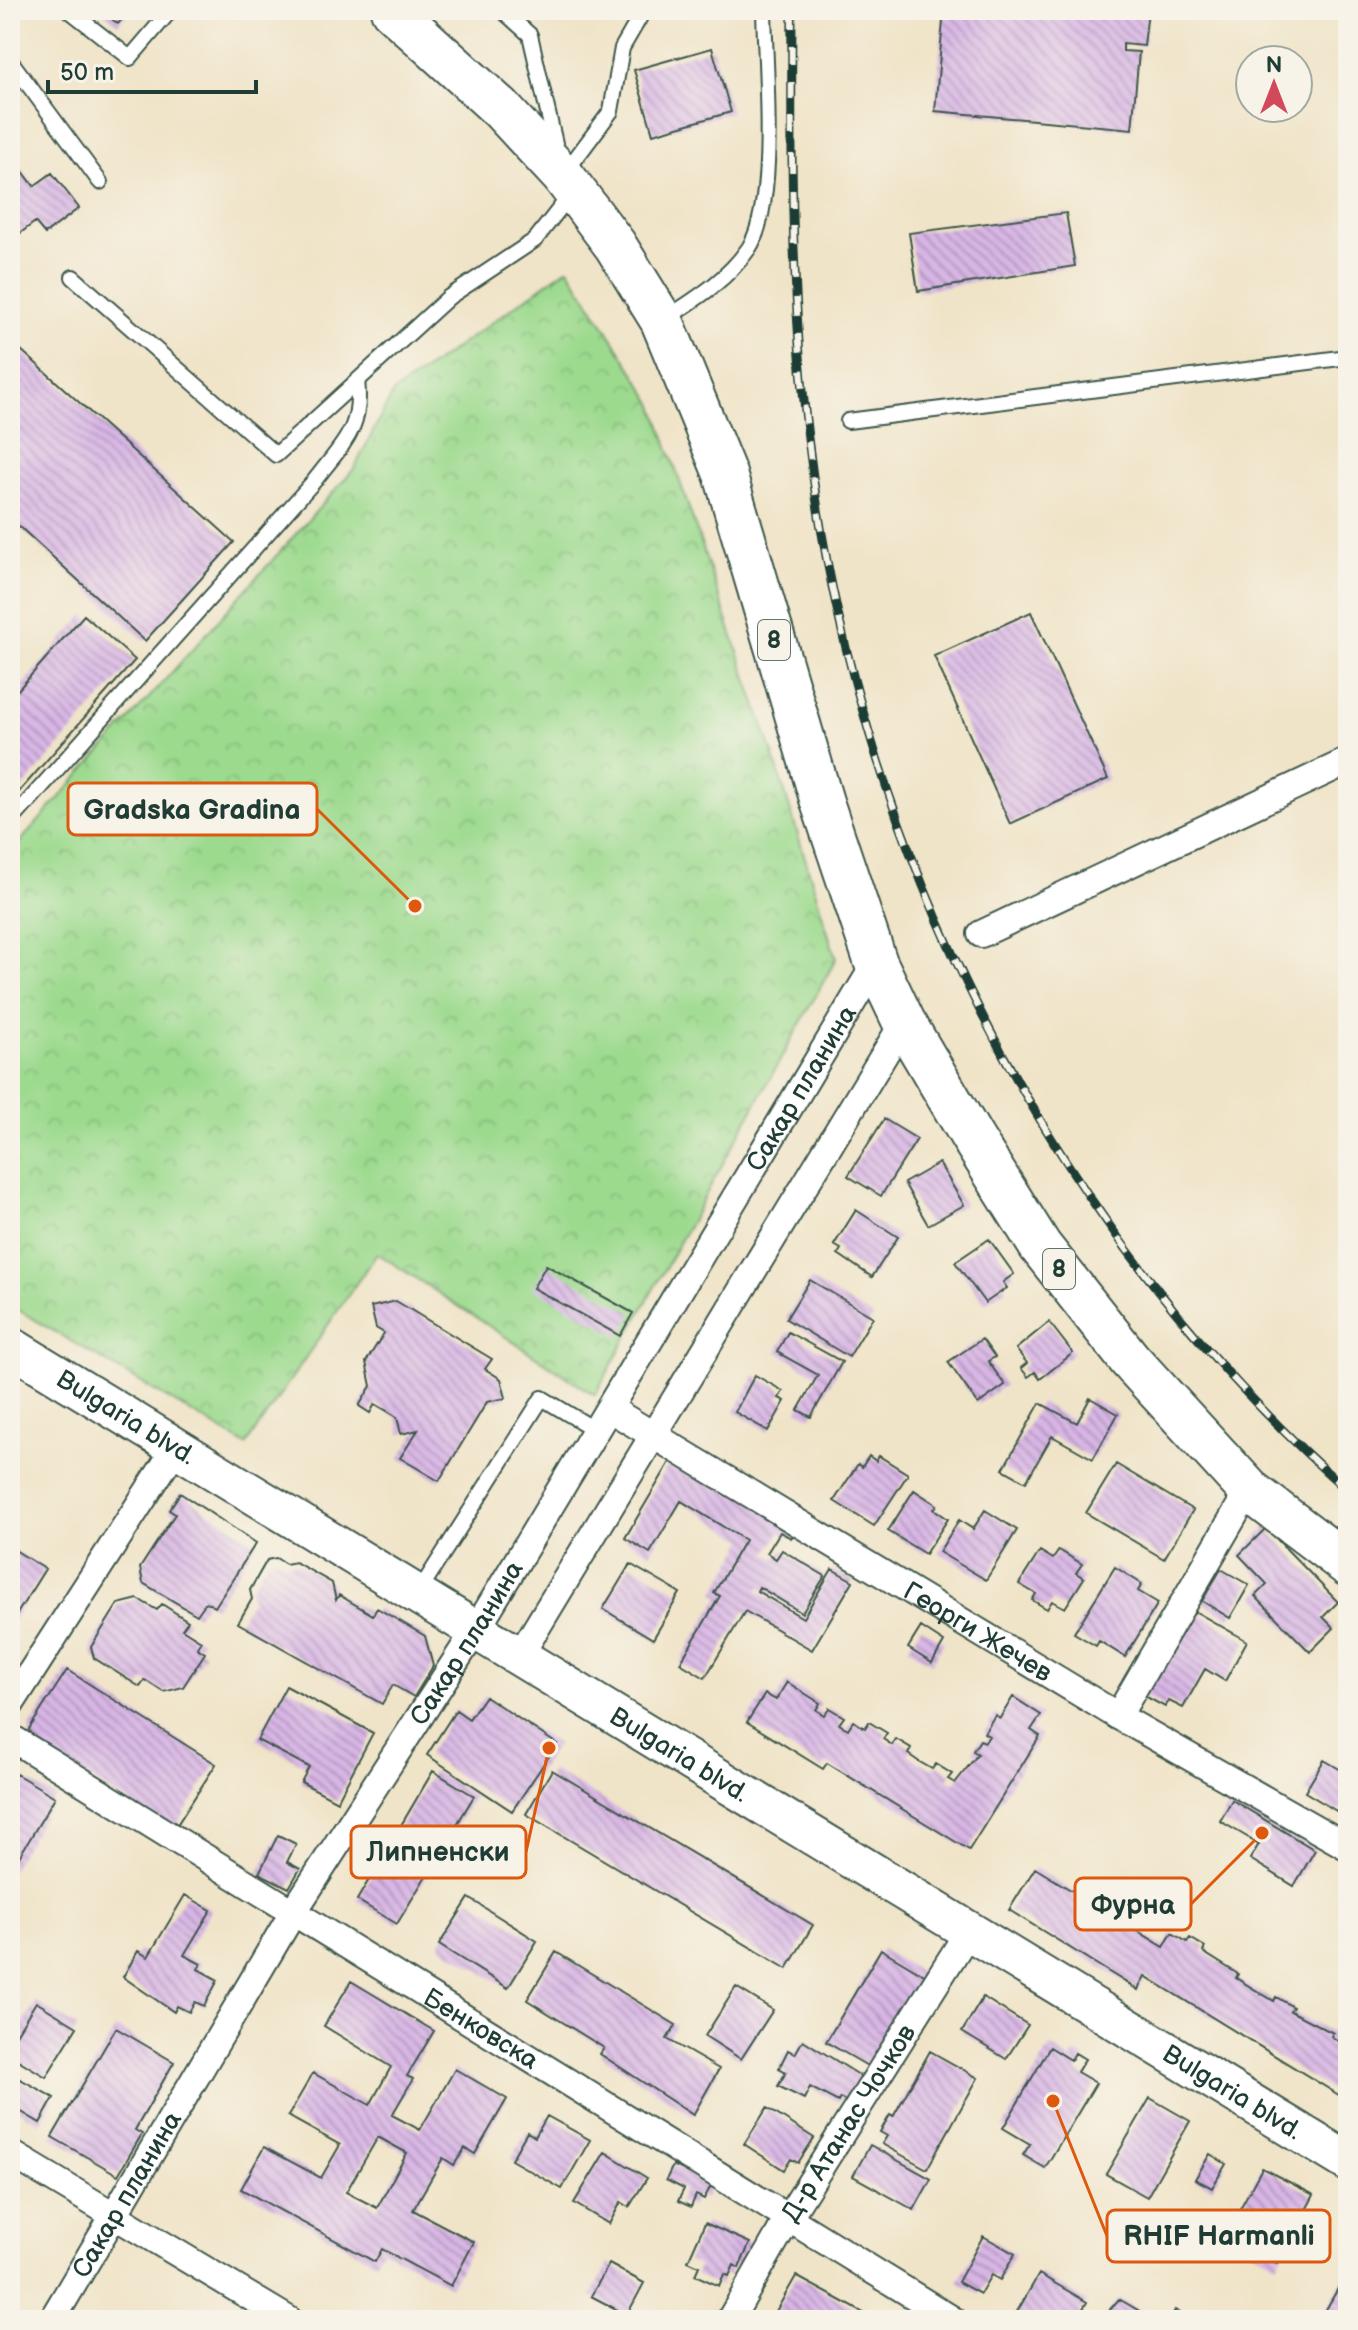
<svg xmlns="http://www.w3.org/2000/svg" width="1358" height="2330" font-family="'Balsamiq Sans',sans-serif">
  <style>
    .park { fill: url(#park-crowns); stroke: #5e8c61; stroke-width: 2 }
    .building { fill: url(#building-back-hatch); fill-rule: evenodd }
    .lines { fill: none; stroke-linecap: round; stroke-linejoin: round }
    .lane-casing { stroke: #3e564a; stroke-width: 18 }
    .street-casing { stroke: #3e564a; stroke-width: 30 }
    .secondary-casing { stroke: #3e564a; stroke-width: 42 }
    .primary-casing { stroke: #3e564a; stroke-width: 46 }
    .lane { stroke: #fff; stroke-width: 14 }
    .street { stroke: #fff; stroke-width: 26 }
    .secondary { stroke: #fff; stroke-width: 38 }
    .primary { stroke: #fff; stroke-width: 42 }
    .rail-casing { stroke: #1f3d34; stroke-width: 9 }
    .rail { stroke: #f7f3e8; stroke-width: 6; stroke-dasharray: 18; stroke-linecap: butt }
    .labels { text-anchor: middle; stroke-width: 6; stroke-linejoin: round; paint-order: stroke }
    .shield { fill: #f7f3e8; stroke: #60746a; stroke-width: 2 }
    .shield-label { font-size: 24px; font-weight: bold; fill: #1f3d34 }
    .street-label { font-size: 26px; fill: #1f3d34; stroke: #f7f3e8 }
    .leader { fill: none; stroke: #de580e; stroke-width: 3 }
    .callout-dot { fill: #de580e; stroke: #f7f3e8; stroke-width: 3 }
    .callout { fill: #f7f3e8; stroke: #de580e; stroke-width: 3 }
    .callout-label { font-size: 28px; text-anchor: middle; font-weight: bold; fill: #1f3d34 }
  </style>
  <defs>
    <pattern id="park-crowns" width="20" height="18" patternUnits="userSpaceOnUse" patternTransform="scale(2)"><rect width="20" height="18" fill="#9cda8e"/><path d="M2 6a3 3 0 1 1 6 0M12 15a3 3 0 1 1 6 0" fill="none" stroke="#86bc7b"/></pattern>
    <pattern id="building-back-hatch" width="6" height="6" patternUnits="userSpaceOnUse" patternTransform="scale(2)"><rect width="6" height="6" fill="#d8b5e5"/><path d="M-1 5l2 2M0 0l6 6M5-1l2 2" fill="none" stroke="#af94ba"/></pattern>
  </defs>
  <rect width="100%" height="100%" fill="#f7f3e8"/>
  <filter id="ink" filterUnits="userSpaceOnUse"><feTurbulence type="fractalNoise" baseFrequency=".0125" numOctaves="2"/><feDisplacementMap in="SourceGraphic" scale="16" xChannelSelector="R" yChannelSelector="G"/><feConvolveMatrix kernelMatrix="1 2 1 2 8 2 1 2 1" color-interpolation-filters="sRGB"/></filter>
  <filter id="wash" filterUnits="userSpaceOnUse"><feTurbulence type="fractalNoise" baseFrequency=".006" numOctaves="4" result="noise"/><feDisplacementMap in="SourceGraphic" scale="32" xChannelSelector="R" yChannelSelector="G"/><feGaussianBlur stdDeviation="1.8" result="paint"/><feColorMatrix in="noise" values="0 0 0 0 0 0 0 0 0 0 0 0 0 0 0 0 0 1.4 0 .05"/><feComposite in="paint" operator="in"/></filter>
  <g filter="url(#wash)">
    <rect width="100%" height="100%" fill="#f0e4c8"/>
    <path class="park" d="M568 268 653 403 774 757 836 959 595 1395 377 1253 246 1445 10 1305V853L354 469 393 393Z"/>
    <g id="blocks">
      <path class="building" d="M100 10H130L118 24Z
        M944 10H1016L1096 17 1097 10H1148L1144 46 1123 44V51L1139 52 1132 129 935 111Z
        M712 48 731 112 653 134 634 70Z
        M10 154 34 186 52 173 79 208 45 234 35 222 15 237 10 230Z
        M1066 213 1075 266 918 291 909 233Z
        M10 340 234 542 145 641 10 518Z
        M1031 612 1108 779 1010 824 934 656Z
        M84 615 135 660 10 802V699Z
        M884 1119 917 1139 881 1196 848 1176Z
        M939 1163 964 1205 928 1225 904 1183Z
        M856 1210 898 1237 872 1277 838 1254 841 1249 834 1245Z
        M989 1239 1014 1274 1003 1282 1007 1288 985 1303 955 1262Z
        M546 1265 633 1313 620 1336 533 1288Z
        M810 1280 873 1317 849 1357 786 1319Z
        M396 1301 492 1359 485 1369 501 1379 506 1398 487 1402 439 1481 400 1458 418 1430 401 1434 397 1417 375 1404 370 1413 359 1406 371 1386 366 1362 384 1333 376 1328 371 1307Z
        M1049 1322 1073 1353 1040 1379 1035 1372 1028 1377 1021 1368 1027 1363 1016 1349Z
        M788 1332 842 1362 811 1417 798 1410 818 1375 777 1352Z
        M982 1339 995 1357 988 1361 1005 1385 978 1404 948 1362Z
        M755 1375 783 1391 779 1398 785 1401 768 1431 735 1412Z
        M1090 1398 1118 1414 1093 1459 1052 1436 1026 1482 1003 1469 1040 1403 1077 1423Z
        M869 1456 876 1461 879 1456 908 1474 874 1526 834 1501 858 1464 862 1467Z
        M682 1459 797 1528 791 1538 780 1532 767 1553 776 1559 782 1550 825 1576 802 1613 759 1587 757 1591 803 1618 832 1569 853 1581 812 1650 745 1611 705 1678 680 1663 720 1596 714 1593 745 1540 681 1501 650 1553 625 1538 670 1462Z
        M1116 1464 1193 1510 1164 1559 1086 1513Z
        M914 1490 937 1505 934 1509 948 1519 925 1554 888 1531Z
        M180 1493 256 1543 215 1607 206 1602 197 1615 143 1583 140 1568 175 1514 169 1510Z
        M985 1510 1017 1530 986 1580 939 1552 959 1520 973 1529Z
        M1266 1528 1338 1602 1323 1617 1334 1628 1310 1652 1255 1596 1267 1584 1239 1555Z
        M10 1547 45 1569 10 1625Z
        M1059 1550 1082 1564 1076 1573 1084 1578 1065 1608 1052 1601 1047 1609 1032 1600 1036 1594 1019 1584 1040 1551 1053 1559Z
        M276 1558 286 1564 295 1562 332 1583 336 1600 339 1595 373 1615 377 1608 425 1636 433 1666 414 1697 393 1685 382 1704 238 1623 252 1599 250 1590 267 1560Z
        M630 1564 680 1593 653 1639 603 1609Z
        M1115 1567 1142 1584 1138 1591 1158 1603 1125 1657 1099 1641 1096 1646 1074 1633Z
        M1221 1569 1249 1585 1230 1618 1202 1601Z
        M138 1599 157 1610 162 1604 188 1621 182 1629 201 1641 197 1648 205 1653 183 1687 164 1692 145 1680 140 1687 94 1658 91 1647 118 1604Z
        M1189 1608 1247 1641 1225 1681 1205 1669 1183 1708 1169 1701 1165 1707 1143 1695Z
        M921 1627 944 1642 932 1663 908 1648Z
        M67 1670 216 1764 173 1831 32 1742 29 1729Z
        M787 1682 820 1703 816 1710 824 1715 829 1708 844 1717 839 1724 848 1729 853 1721 865 1728 869 1722 887 1733 883 1739 892 1745 896 1739 911 1748 908 1754 918 1761 932 1769 936 1764 952 1774 948 1779 955 1783 978 1754 973 1751 980 1740 985 1742 989 1736 984 1733 995 1715 1000 1718 1013 1697 1041 1715 1031 1730 1040 1736 969 1850 827 1763 823 1769 747 1722 765 1694 776 1700Z
        M286 1686 373 1733 337 1801 301 1782 309 1767 257 1740Z
        M485 1696 557 1744 512 1811 427 1755 456 1710 469 1719Z
        M1324 1760 1348 1774V1799L1338 1812 1305 1792Z
        M552 1770 813 1925 787 1969 526 1814Z
        M433 1771 474 1796 397 1924 357 1900Z
        M16 1774 55 1797 10 1872V1784Z
        M1232 1800 1315 1850 1294 1886 1250 1859 1259 1844 1220 1821Z
        M278 1835 296 1844 287 1862 300 1869 289 1888 259 1873Z
        M1035 1868 1164 1947 1172 1933 1187 1942 1190 1938 1205 1947 1203 1952 1238 1974 1236 1978 1274 2001 1276 1997 1293 2007 1290 2011 1333 2033 1331 2036 1338 2041 1348 2026V2088L1342 2097 1145 1976 1138 1990 1009 1910Z
        M185 1895 211 1910 184 1955 201 1964 198 1969 218 1980 204 2006 195 2002 189 2012 177 2006 174 2012 123 1977 138 1951 148 1957Z
        M469 1898 537 1941 508 1988 439 1945Z
        M881 1949 926 1976 871 2068 826 2042Z
        M556 1952 676 2025 667 2039 719 2069 693 2115 600 2054 604 2048 527 2000Z
        M351 1981 434 2031 407 2076 413 2079 392 2115 420 2130 455 2069 507 2099 475 2154 465 2148 454 2165 443 2158 413 2210 474 2242 451 2286 382 2249 375 2262 241 2189 264 2147 321 2178 340 2145 288 2116 313 2073 370 2105 391 2067 324 2026ZM378 2137 407 2153 377 2208 346 2192Z
        M736 1987 773 2010 741 2059 705 2036Z
        M983 1997 1028 2025 1006 2059 962 2032Z
        M36 2002 77 2027 46 2077 10 2055V2044Z
        M116 2028 174 2062 135 2130 142 2134 118 2175 52 2137Z
        M803 2040 867 2080 853 2105 840 2098 838 2102 810 2087 804 2099 778 2086 786 2072 779 2068 788 2050 795 2054Z
        M1050 2047 1071 2060 1075 2053 1085 2059 1077 2072 1096 2083 1045 2168 1023 2155 1030 2144 1003 2128Z
        M930 2051 978 2078 927 2169 882 2144 887 2136 880 2132 890 2115 893 2117Z
        M15 2076 54 2098 40 2123 10 2105V2085Z
        M1150 2098 1190 2121 1147 2197 1106 2174Z
        M767 2108 814 2138 798 2163 791 2159 784 2170 744 2144Z
        M547 2116 590 2140 562 2189 511 2160 527 2132 535 2137Z
        M870 2145 931 2179 914 2210 853 2176Z
        M605 2152 647 2178 629 2207 621 2202 609 2224 574 2203Z
        M1210 2154 1226 2164 1212 2188 1195 2179Z
        M673 2165 712 2184 704 2199 696 2195 691 2207 678 2201 684 2189 666 2180Z
        M1262 2168 1314 2195 1277 2264 1225 2236Z
        M10 2170 19 2175 10 2188Z
        M705 2223 750 2243 739 2268 734 2265 729 2276 724 2274 719 2286 695 2275 699 2266 688 2261Z
        M983 2236 1015 2254 1000 2280 991 2275 980 2294 958 2282Z
        M609 2264 644 2283 627 2315 591 2296Z
        M1348 2270V2320H1320L1340 2285Z
        M1039 2274 1087 2302 1076 2320H1019L1014 2317Z
        M796 2276 842 2301 876 2320H771Z
        M1119 2299 1155 2320H1101Z
        M1175 2310 1193 2320H1170Z"/>
    </g>
  </g>
  <g filter="url(#ink)">
    <use href="#blocks" fill-opacity="0" stroke="#3e564a" stroke-width="2"/>
    <g class="lines">
      <g class="lane-casing">
        <path id="lane" d="M69 10 130 58 171 10
          M502 10 530 35 557 152
          M10 60 100 182
          M564 174 611 111 622 48 644 10
          M73 277 276 455 449 297 535 240 571 194
          M665 319C696 299 728 279 749 248 778 202 765 67 764 10
          M848 421 1348 357
          M10 822 315 480C343 443 363 429 357 381
          M418 1593 542 1398 597 1431"/>
      </g>
      <g class="street-casing">
        <g id="street">
          <path d="M981 934 1348 761"/>
          <path id="s1" d="M610 1409 1118 1716 1348 1847"/>
          <path d="M520 1655 904 1022"/>
          <path d="M10 1705 177 1446"/>
          <path d="M1118 1716 1249 1490"/>
          <path id="s2" d="M10 1737 953 2320"/>
          <path d="M10 2153 289 2320"/>
          <path id="s3" d="M52 2320 294 1911 477 1628 876 963"/>
          <path id="s4" d="M730 2320 787 2220 970 1929"/>
        </g>
      </g>
      <g class="secondary-casing">
        <g id="secondary">
          <path id="s5" d="M10 1346 1348 2162"/>
        </g>
      </g>
      <g class="primary-casing">
        <path id="primary" d="M392 10 501 109 563 176 615 245 662 321 725 474 822 802 876 963 904 1022 973 1139 1040 1246 1130 1360 1249 1490 1348 1565"/>
      </g>
      <use href="#lane" class="lane"/>
      <use href="#street" class="street"/>
      <use href="#secondary" class="secondary"/>
      <use href="#primary" class="primary"/>
      <g class="rail-casing">
        <path id="rail" d="M792 10C791 152 791 296 808 438 855 838 1044 1223 1348 1491"/>
      </g>
      <use href="#rail" class="rail"/>
    </g>
  </g>
  <g class="labels">
    <g class="shield">
      <rect x="758" y="620" width="32" height="40" rx="6"/>
      <rect x="1043" y="1249" width="32" height="40" rx="6"/>
    </g>
    <g class="shield-label">
      <text x="774" y="648">8</text>
      <text x="1059" y="1277">8</text>
    </g>
    <g class="street-label">
      <text dy="9" stroke="none"><textPath href="#s3" startOffset="1442">Сакар планина</textPath></text>
      <text dy="9" stroke="none"><textPath href="#s5" startOffset="136">Bulgaria blvd.</textPath></text>
      <text dy="9" stroke="none"><textPath href="#s1" startOffset="430">Георги Жечев</textPath></text>
      <text dy="9" stroke="none"><textPath href="#s3" startOffset="794">Сакар планина</textPath></text>
      <text dy="9" stroke="none"><textPath href="#s5" startOffset="784">Bulgaria blvd.</textPath></text>
      <text dy="9" stroke="none"><textPath href="#s2" startOffset="554">Бенковска</textPath></text>
      <text dy="9" stroke="none"><textPath href="#s5" startOffset="1432">Bulgaria blvd.</textPath></text>
      <text dy="9" stroke="none"><textPath href="#s4" startOffset="230">Д-р Атанас Чочков</textPath></text>
      <text dy="9" stroke="none"><textPath href="#s3" startOffset="146">Сакар планина</textPath></text>
    </g>
  </g>
  <path class="leader" d="M415 906L317 809M549 1748L526 1852M1262 1833L1191 1904M1053 2101L1107 2236"/>
  <g class="callout-dot">
    <circle cx="415" cy="906" r="8"/>
    <circle cx="549" cy="1748" r="8"/>
    <circle cx="1262" cy="1833" r="8"/>
    <circle cx="1053" cy="2101" r="8"/>
  </g>
  <g class="callout">
    <rect x="68" y="783" width="249" height="52" rx="8"/>
    <rect x="351" y="1826" width="175" height="52" rx="8"/>
    <rect x="1075" y="1878" width="116" height="52" rx="8"/>
    <rect x="1107" y="2210" width="223" height="52" rx="8"/>
  </g>
  <g class="callout-label">
    <text x="192" y="819">Gradska Gradina</text>
    <text x="438" y="1861">Липненски</text>
    <text x="1133" y="1914">Фурна</text>
    <text x="1219" y="2245">RHIF Harmanli</text>
  </g>
  <rect width="1358" height="2330" fill="none" stroke="#f7f3e8" stroke-width="40"/>
  <g transform="translate(1274 84)"><circle r="38" fill="#f7f3e8" stroke="#a1aaa0" stroke-width="2"/>
  <path d="M0-6L14 30L0 20L-14 30Z" fill="#d1495b"/>
  <text y="-12" font-size="22" font-weight="bold" text-anchor="middle" fill="#1f3d34">N</text>
  </g>
  <path d="M48 80v12h208v-12" fill="none" stroke="#1f3d34" stroke-width="4"/>
  <text x="60" y="80" font-size="24" fill="#1f3d34" stroke="#f7f3e8" stroke-width="6" paint-order="stroke">50 m</text>
</svg>
